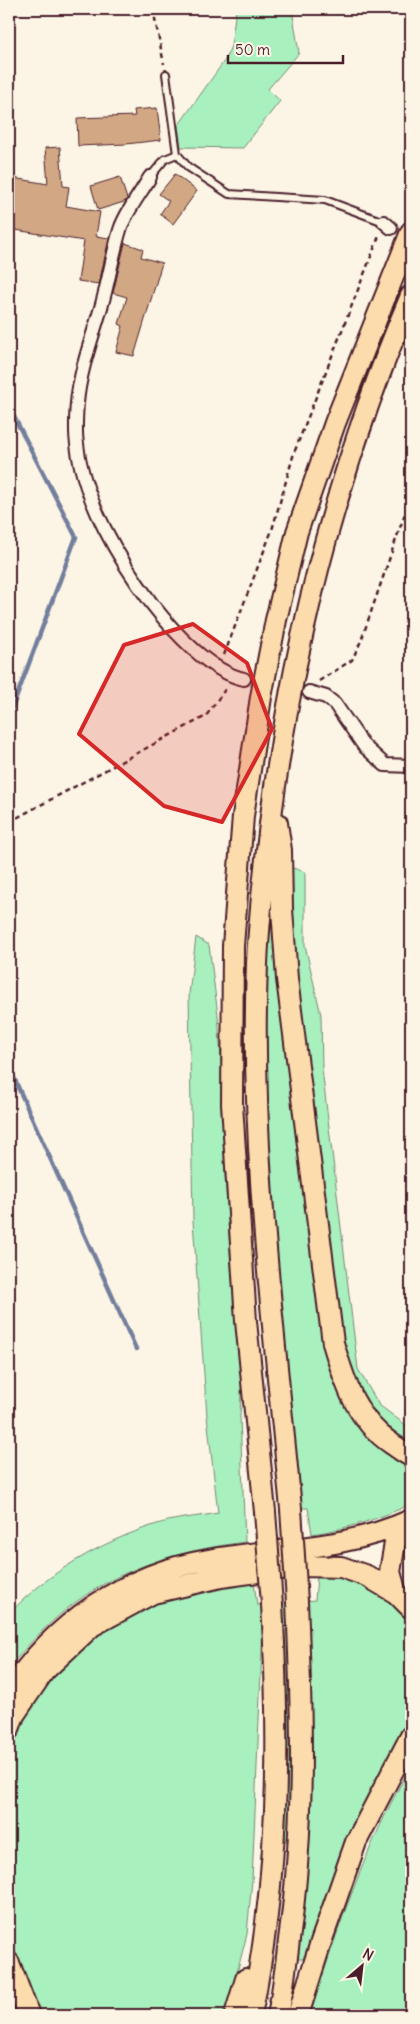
<svg xmlns="http://www.w3.org/2000/svg" width="420" height="2024" font-family="Delius,sans-serif">
  <style>
    .green { fill: #a8f0bd; stroke: #798874 }
    .lines { fill: none; stroke-linecap: round; stroke-linejoin: round }
    .stream { stroke: #737e9d; stroke-width: 4.5 }
    .building { fill: #d2a884; stroke: #4a1f2b }
    .minor-tunnel { stroke: #d8cac0; stroke-width: 12; stroke-dasharray: 12 6; stroke-linecap: butt }
    .service-casing { stroke: #4a1f2b; stroke-width: 10 }
    .minor-casing { stroke: #4a1f2b; stroke-width: 16 }
    .trunk-casing { stroke: #4a1f2b; stroke-width: 24 }
    .path { stroke: #4a1f2b; stroke-width: 2.5; stroke-dasharray: 5 4; stroke-linecap: butt }
    .service { stroke: #fcf5e5; stroke-width: 6 }
    .minor { stroke: #fcf5e5; stroke-width: 12 }
    .trunk { stroke: #fcdcac; stroke-width: 20 }
    .trunk-bridge-casing { stroke: #4a1f2b; stroke-width: 24; stroke-linecap: butt }
    .trunk-bridge { stroke: #fcdcac; stroke-width: 20 }
    .marked { fill: #d62828; fill-opacity: 0.2; stroke: #d62828; stroke-width: 4; stroke-linejoin: round }
  </style>
  <rect width="100%" height="100%" fill="#fcf5e5"/>
  <filter id="ink" filterUnits="userSpaceOnUse"><feTurbulence type="fractalNoise" baseFrequency=".02" numOctaves="2"/><feDisplacementMap in="SourceGraphic" scale="10" xChannelSelector="R" yChannelSelector="G"/><feConvolveMatrix kernelMatrix="1 2 1 2 8 2 1 2 1" color-interpolation-filters="sRGB"/></filter>
  <g filter="url(#ink)">
    <path class="green" d="M236 9H292L299 53 268 89 280 101 243 148 181 147 178 126 225 60 231 46Z
      M290 867 305 872V945L321 1015 322 1069 358 1369 379 1405 411 1429V1445C384 1431 361 1406 350 1377 344 1365 343 1349 339 1336L297 981Z
      M269 924H274L343 1396 411 1461V1504C379 1519 347 1529 312 1534L308 1508H300L268 1168 265 1028Z
      M196 937 209 945 218 1015 223 1088 225 1175 232 1279 242 1372 240 1416 245 1542C142 1556 75 1585 9 1668V1614C47 1573 101 1542 154 1525 174 1518 197 1517 218 1513L207 1416 193 1221 189 994Z
      M317 1577C340 1577 364 1580 383 1596 393 1604 400 1616 411 1622V1719L385 1762 339 1859 303 1959H300L297 1957 310 1813 311 1722 307 1601 315 1600Z
      M254 1582 257 1605H264L252 1880 247 1934 226 2015H39L16 1955 9 1928V1753L34 1700 64 1664 97 1630 162 1598 217 1584Z
      M279 1603H289L294 1738 289 1840 287 1842 283 1833Z
      M411 1766V2015H310C337 1930 366 1844 411 1766Z"/>
    <g class="lines">
      <path class="stream" d="M9 407 76 537 9 717
        M9 1067 136 1349"/>
    </g>
    <path class="building" d="M157 108 161 140 126 144 78 146 77 118 135 116 134 110Z
      M60 147 63 186 69 187 66 206 100 212 96 236 109 238 99 284 78 281 84 241 9 229V204L13 178 48 184 45 148Z
      M175 174 197 191 173 224 160 214 169 201 159 194Z
      M120 177 127 199 124 202 98 210 91 186Z
      M125 243 143 249 141 257 162 263 134 356 116 352 123 326 119 324 127 297 113 293Z"/>
    <g class="lines">
      <path class="minor-tunnel" d="M244 679 298 690"/>
      <g class="service-casing">
        <path id="service" d="M166 74 177 154 188 167 229 194 325 200 384 222
          M150 177 165 159 177 154"/>
      </g>
      <g class="minor-casing">
        <path id="minor" d="M150 177C141 193 125 213 120 230 113 253 109 279 102 304 93 336 80 369 77 403 76 416 75 431 77 444 83 499 119 560 152 604 173 631 210 672 244 679
          M384 222 391 228
          M309 692 326 697 335 704 364 746 385 765 411 766"/>
      </g>
      <g class="trunk-casing">
        <path id="trunk" d="M277 823 281 850 282 909 287 979 333 1343C345 1383 356 1420 392 1444 398 1448 404 1453 411 1456
          M291 1509C274 1329 250 1146 257 964 259 915 265 865 271 816 294 635 339 464 411 296
          M265 1512 246 1321 232 1104 233 946 243 816 261 697 276 620 297 532 335 423 411 232
          M396 1593 390 1572 395 1543 403 1524
          M9 1693C52 1624 127 1573 208 1560 277 1548 345 1550 411 1520
          M9 1729 14 1715 44 1671 92 1626 153 1593 221 1577 303 1566 341 1567 367 1576 396 1593 411 1608
          M9 1963 29 2015
          M235 2015 246 1979
          M251 2015C279 1880 280 1741 272 1604
          M278 2015C283 1991 286 1965 289 1940 305 1828 302 1715 297 1602
          M298 2015 321 1942 356 1842 411 1736"/>
      </g>
      <path class="path" d="M153 9 164 64
        M224 655 272 530 294 453 379 236
        M319 681 352 660 361 641 411 496
        M9 822 206 716 226 688"/>
      <use href="#service" class="service"/>
      <use href="#minor" class="minor"/>
      <use href="#trunk" class="trunk"/>
      <g class="trunk-bridge-casing">
        <path id="trunk-bridge" d="M291 1509 297 1602
          M265 1512 272 1604"/>
      </g>
      <use href="#trunk-bridge" class="trunk-bridge"/>
    </g>
  </g>
  <path class="marked" d="M193 624 247 663 272 729 222 822 164 806 79 734 124 645Z"/>
  <rect width="420" height="2024" fill="none" stroke="#fcf5e5" stroke-width="30"/>
  <rect x="15" y="15" width="390" height="1994" fill="none" stroke="#4a1f2b" stroke-width="2" filter="url(#ink)"/>
  <g transform="translate(362 1966) rotate(28)" stroke="#fcf5e5" stroke-width="4" paint-order="stroke">
  <path d="M0-4L9 19L0 12L-9 19Z" fill="#4a1f2b"/>
  <text y="-8" font-size="14" font-weight="bold" text-anchor="middle" fill="#4a1f2b">N</text>
  </g>
  <path d="M228 55v8h115v-8" fill="none" stroke="#4a1f2b" stroke-width="2.5"/>
  <text x="235" y="55" font-size="15" fill="#4a1f2b" stroke="#fcf5e5" stroke-width="4" paint-order="stroke">50 m</text>
</svg>
